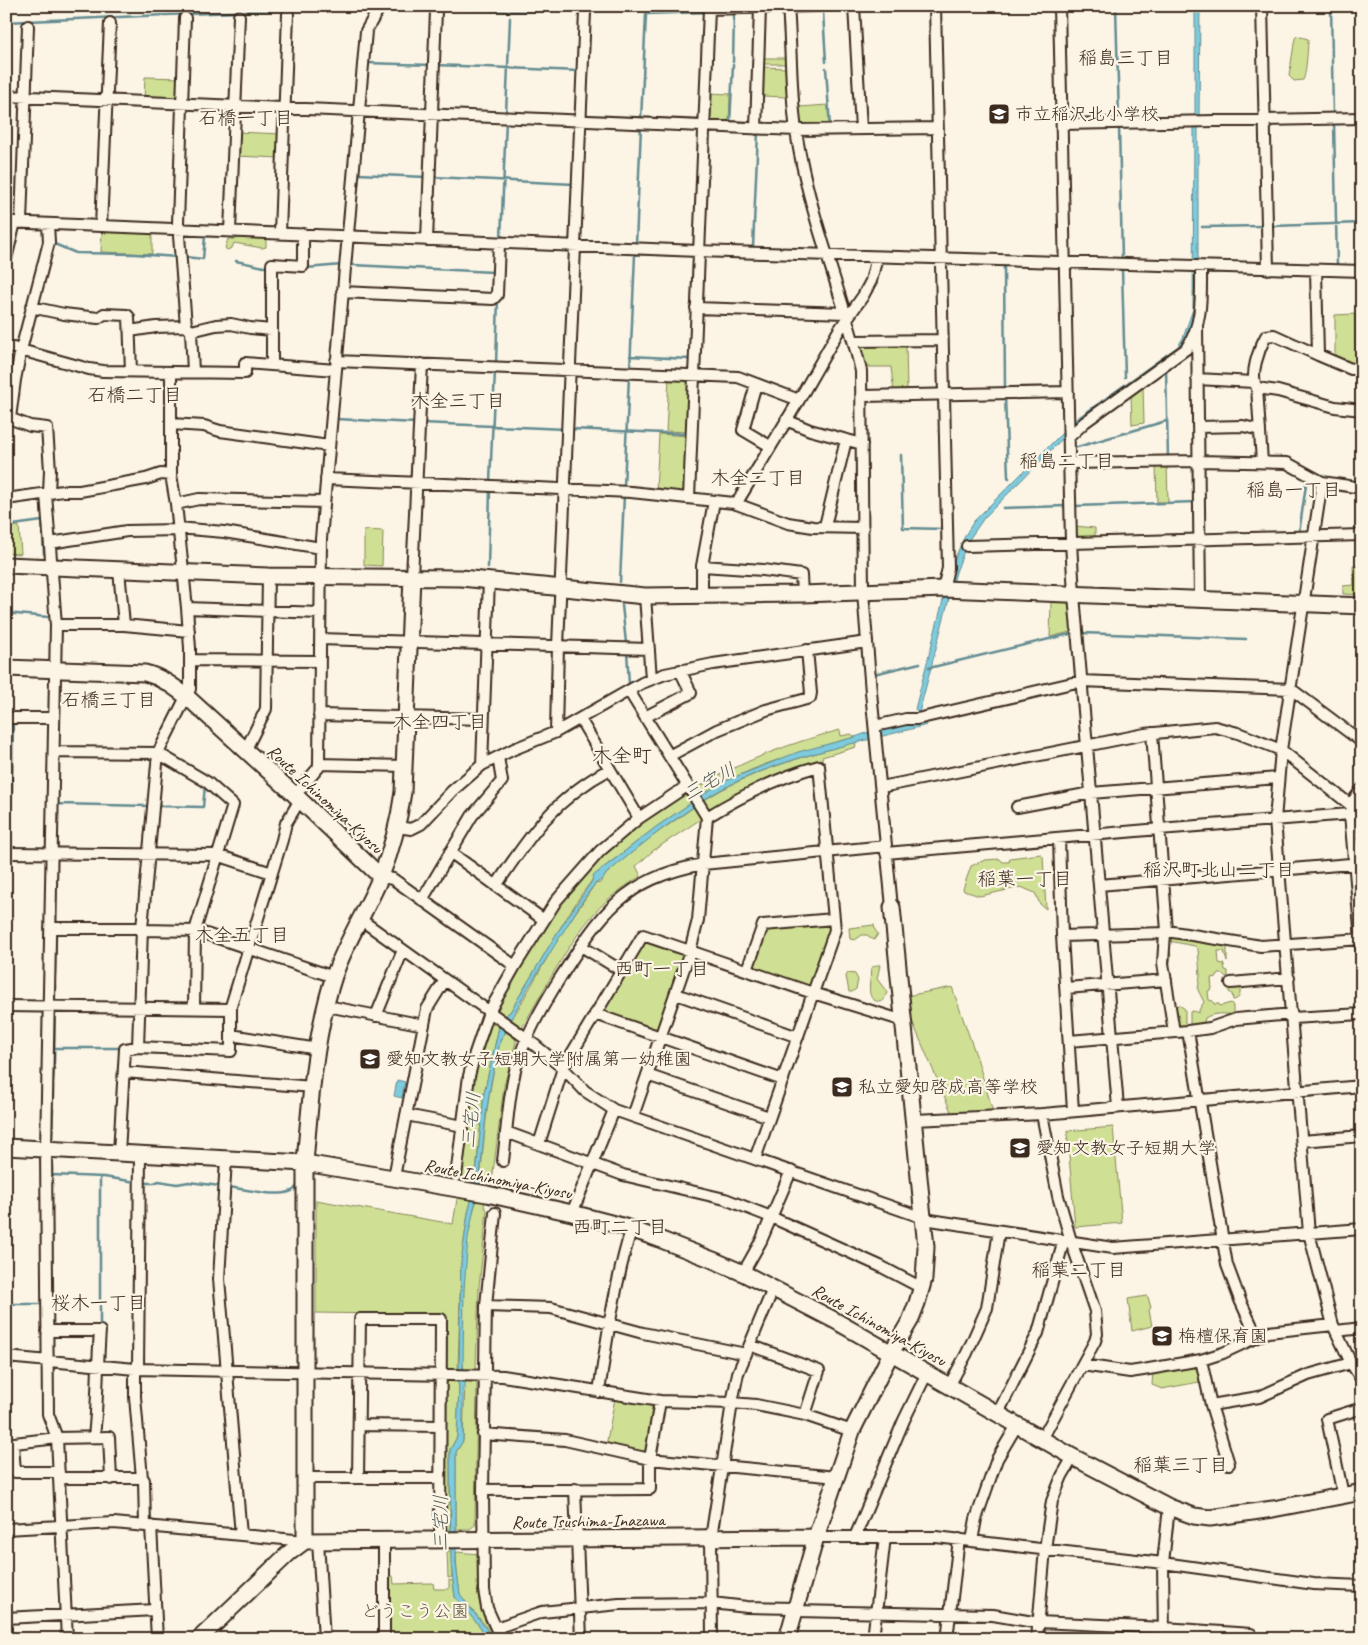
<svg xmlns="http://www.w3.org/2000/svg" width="1368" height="1645" font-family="Caveat,'Klee One',sans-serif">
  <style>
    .green { fill: #cfe094; stroke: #858559 }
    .water { fill: #7ecbdd; stroke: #638b91 }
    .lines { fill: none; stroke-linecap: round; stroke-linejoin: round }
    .stream { stroke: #638b91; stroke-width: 2.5 }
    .street-casing { stroke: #3b2a1e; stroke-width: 14 }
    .secondary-casing { stroke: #3b2a1e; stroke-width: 19 }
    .street { stroke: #fcf5e5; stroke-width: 10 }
    .secondary { stroke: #fcf5e5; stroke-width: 15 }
    .labels { text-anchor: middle; stroke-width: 4.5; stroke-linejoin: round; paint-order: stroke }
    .poi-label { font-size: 18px; fill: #3b2a1e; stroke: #fcf5e5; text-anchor: start }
    .street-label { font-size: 18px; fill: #3b2a1e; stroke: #fcf5e5 }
    .park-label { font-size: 18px; fill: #60583c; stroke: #fcf5e5 }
    .neighbourhood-label { font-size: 19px; fill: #3b2a1e; stroke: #fcf5e5 }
    .water-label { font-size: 19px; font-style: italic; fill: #4f5a57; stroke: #fcf5e5 }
    .quarter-label { font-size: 20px; fill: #3b2a1e; stroke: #fcf5e5 }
  </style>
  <rect width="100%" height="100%" fill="#fcf5e5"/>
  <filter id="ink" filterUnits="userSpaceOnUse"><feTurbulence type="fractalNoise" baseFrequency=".02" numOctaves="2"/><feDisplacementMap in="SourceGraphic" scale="10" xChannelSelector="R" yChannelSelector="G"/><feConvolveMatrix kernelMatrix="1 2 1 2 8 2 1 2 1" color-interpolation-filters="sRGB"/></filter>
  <g filter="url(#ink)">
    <path class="green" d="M1297 36 1308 39C1308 47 1306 76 1303 80L1294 81 1289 76 1295 38Z
      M764 58H785V64H764Z
      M763 67 786 68 787 97 762 96Z
      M145 77 181 78 180 99 144 100Z
      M708 93 730 94 729 125 708 124Z
      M828 105 829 127 800 128 799 107Z
      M236 132 281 134 280 158 236 156Z
      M102 231 152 233V254L101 252Z
      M240 237 266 238V247L262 248 234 243 232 248 227 250 225 248 228 239H237Z
      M1355 314 1356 366 1335 359V315Z
      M906 343 907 393H894L891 367H864L859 344Z
      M669 377 691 380 689 432 666 431Z
      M1143 386 1144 423 1132 425 1131 394Z
      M659 434 689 436 685 494 656 491Z
      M1156 464H1167L1168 502H1157Z
      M19 526 21 554 8 553 6 528Z
      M1075 526 1095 528V539H1078L1076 537Z
      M364 530 383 531 382 566 364 565Z
      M1353 566H1362V595L1343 594V586L1354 585Z
      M1051 602H1069L1072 605 1074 631 1050 637Z
      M840 730 841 736 851 734 855 737C803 751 747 766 701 796L697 788C742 761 790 743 840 730Z
      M855 742 856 747 822 757V760C794 768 767 777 742 791 733 795 716 808 708 808L703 801C749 771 803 757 855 742Z
      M683 794H685L691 803 656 827 599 871 581 895 557 933 510 1012 505 1016 496 1009 562 900 589 866 631 828Z
      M694 807 701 819 654 850 636 866 641 876C627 885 613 894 601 906 571 937 545 988 523 1026L520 1027 511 1021 559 937 595 884 600 883 606 874 640 845Z
      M1041 854 1043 856 1046 909 1040 904 1035 893 1021 887 980 896 964 891 963 889 971 866 985 860 1000 859 1003 862H1009L1010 858Z
      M829 924 831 926 812 986 808 987 755 969 753 965 765 932 768 929Z
      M874 925 875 930 878 934 874 940 867 935H862L855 940 850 939 849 928Z
      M1171 934 1227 944V962L1224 951H1218L1219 963 1224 964 1225 970 1228 971V976L1226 977 1223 974H1219L1217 977 1211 978 1212 989 1208 991 1209 1000 1213 1001 1214 1004H1219L1220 1006 1231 1003 1233 1006V1015C1224 1013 1213 1013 1205 1018L1203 1025 1191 1027 1190 1025V1012L1193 1011 1199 1013V1010L1204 1002 1198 990 1200 976 1198 949 1195 946 1169 941 1168 948C1173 954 1170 960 1169 967H1167V937Z
      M647 940 682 952 684 955 658 1029 655 1031 604 1013 602 1009 644 941Z
      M877 965H880L877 979 887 992 884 1000 881 1002C868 1001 869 991 870 980 871 976 870 972 871 968Z
      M848 973 855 974 858 980 856 989 852 992H849L846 976Z
      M1239 986C1241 992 1241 999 1233 1000L1232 994 1229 992V987Z
      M952 987 978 1061 993 1112 952 1114 909 1014 907 996Z
      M1179 1005 1185 1009V1027L1177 1028 1173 1007Z
      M492 1022 499 1027 484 1093 475 1181 464 1179 460 1177 471 1085 489 1023Z
      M506 1032 515 1038 516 1042 504 1086 492 1181 488 1183 480 1182C484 1141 486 1101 496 1061 498 1050 499 1040 506 1032Z
      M1113 1127 1122 1223 1075 1227 1067 1131Z
      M460 1197 472 1199 468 1213 461 1263 458 1371 448 1370 444 1368V1315L316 1313V1200L453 1224 457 1199Z
      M477 1200 485 1201 484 1206 487 1210 479 1287 476 1368 472 1370H464C461 1358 463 1343 463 1331 464 1288 462 1241 477 1200Z
      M1146 1296 1148 1297 1151 1308 1149 1310 1152 1326 1132 1331 1128 1299Z
      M1200 1363 1204 1381 1162 1389 1152 1385 1153 1371Z
      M446 1379 456 1380 459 1385 457 1437 450 1450V1529L444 1528V1381Z
      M465 1380H477L475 1525 470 1529H456V1452L463 1441Z
      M615 1398 651 1404 655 1408 648 1451 644 1454 606 1446Z
      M447 1551H451L452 1577 448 1578Z
      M456 1552 480 1554 479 1582H477C478 1603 483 1619 493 1637H491L484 1624 460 1595 457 1573Z
      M387 1576H393L394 1584 433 1583 434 1589H449V1580L453 1581 455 1597 481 1628 487 1639H388Z"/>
    <path class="water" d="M1195 6H1200L1199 118H1195Z
      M1194 126H1198V309L1185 346 1078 426 1073 421 1178 346 1183 338 1193 309Z
      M1062 433 1065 436 984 518 968 541 956 572 919 713 915 709C923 677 932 644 940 612 948 581 955 548 974 521Z
      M926 721 927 725C859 743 788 755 724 788 713 793 704 800 695 806 663 827 635 850 606 874L604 878 595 884 585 897 528 988 513 1015 508 1029 501 1038 491 1082 486 1115 478 1196 474 1208 468 1238 464 1289 463 1366 465 1384 463 1388V1441L456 1452V1564L460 1594 494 1639H487L481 1628 455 1597 451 1565 450 1450 457 1437 459 1385 456 1380 459 1368 461 1263 468 1213 475 1185 484 1093 499 1027 505 1016 510 1012 557 933 592 881 593 876 656 827 720 783 798 752 855 737 872 731 899 726 904 722 911 724Z
      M397 1080 405 1082 402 1098 394 1096Z"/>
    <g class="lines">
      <path class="stream" d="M447 6C492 13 537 11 582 10
        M1116 6 1119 120
        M1331 6 1333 115
        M588 10 707 7
        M783 12 785 49
        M823 12 826 62
        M381 13 386 6
        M6 22 369 6
        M733 62 734 13
        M367 63 431 65
        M436 65 579 71
        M826 68 830 127
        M506 114 510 18
        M641 120 646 14 705 12
        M1334 123 1337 267
        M730 124 733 65
        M1119 126 1122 259
        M358 174 426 177
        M433 177 574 184
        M1272 226 1362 223
        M1202 227 1262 226
        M30 228 45 229
        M501 239 506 120
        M52 243 76 253 135 254 177 257
        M636 244 641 127
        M753 247 758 132
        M702 256 753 258
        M185 257 203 259 205 236H216
        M236 261 264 267
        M353 265 493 272
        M1004 266 1005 390
        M306 268 342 265
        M1122 269 1125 377
        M1207 272 1282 274
        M1289 274 1311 275
        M1320 275 1362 276
        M630 356 689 359
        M496 364 498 298
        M1166 369 1168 458
        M630 370 635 254 694 256
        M1005 396 1008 477 1009 478
        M336 419 416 423
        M422 423 565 429
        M571 429 688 434
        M1074 448 1166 421
        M901 455 903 528 943 529
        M490 482 495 371
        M624 487 629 376
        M41 501 42 514
        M1075 506 1195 502
        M1003 508 1066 506
        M42 521 44 554
        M6 526 42 521
        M1299 533 1307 478
        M488 568 490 490
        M620 582 624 495
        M622 605 626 643
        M6 613 48 617
        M1082 633 1246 639
        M627 651 629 684
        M929 668 1074 633
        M874 674 920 663
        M59 738 60 709
        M58 804 150 806
        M156 806 203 807 205 785
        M57 848 58 783
        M11 849 13 722
        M56 888 57 857
        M56 924V891
        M55 974 56 932
        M55 1001V985
        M54 1048H121
        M54 1063 55 1011
        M53 1082 54 1068
        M53 1099V1085
        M52 1138 53 1109
        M52 1165V1172
        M52 1175 104 1177 136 1182
        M52 1175V1184
        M142 1183H154L159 1181 177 1184 189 1182 220 1186
        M228 1187C244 1189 275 1197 289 1192 294 1191 296 1188 298 1184
        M52 1208V1193
        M52 1259V1224
        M52 1283V1274
        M6 1304H42
        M100 1328V1177"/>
      <g class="street-casing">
        <path id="street" d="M788 6C792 55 790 106 800 154 814 228 844 298 861 371L863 592 871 692 892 907
          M854 6 861 129
          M935 6 948 568 943 589
          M1059 6 1071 542 1074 595 1118 1107
          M1262 6 1268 269
          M185 18 178 223 186 326 191 331 193 372
          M6 96 796 130 938 128
          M1062 124 1362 118
          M756 129 760 8
          M6 222 698 251 1362 271
          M21 222 28 26
          M101 226 110 23
          M230 231 239 16
          M280 233 288 14
          M427 240 436 11
          M6 259 15 222
          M1316 270 1318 355
          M342 292 493 299 497 295 499 243
          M31 307 64 314 98 318 104 314 127 315 129 317 131 371
          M696 308 845 313
          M1197 325 1200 600
          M130 331 156 327 186 326
          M191 331 216 325 231 324 250 328 272 330
          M855 341 942 340
          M6 346 89 369 103 371 245 373V363L336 370
          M336 361 738 377 799 400
          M272 365V264L303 266V234
          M1197 379 1254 382
          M756 384 743 430 770 446
          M1257 388 1278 391 1335 407 1362 410
          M862 396 1068 392
          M6 417 30 426 47 428 50 470 49 493
          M10 418 15 380 21 350 49 242 48 224
          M786 420 810 430 862 444
          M171 424 204 426 220 431 329 446
          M1198 427 1243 426 1260 430
          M1069 437 1085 422 1186 349C1203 325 1201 295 1201 268
          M1262 462 1257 388C1249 375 1259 349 1266 336L1274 335 1318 355 1351 369 1362 368
          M1070 463 1199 461 1287 463 1322 482 1362 488
          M326 479 631 492 734 503 788 523 813 527 863 528
          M1322 482 1281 750 1275 820 1309 1233 1333 1325 1351 1363 1362 1380
          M46 494 56 625 46 1149 48 1414 57 1438 67 1639
          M689 498 709 9 819 6
          M6 499 63 491H80L146 479 161 474 171 475
          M176 504 199 499 324 502
          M736 504 799 400 839 330 863 296 871 281 877 257
          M825 526 846 440
          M178 528 224 532 321 548
          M50 543 127 531 179 530
          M967 546 1362 535
          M702 566 714 501
          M119 570 124 625
          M412 577 422 364
          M489 580 482 765 514 749 556 732 642 683 665 674 713 664 867 642
          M645 596 651 679
          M702 597V566L763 570 801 575 802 594
          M187 608 320 613
          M56 625H124L189 631
          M320 639 649 649
          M190 660 319 661
          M629 691 707 817 698 920 690 951 633 1116
          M319 715 483 719
          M645 717 691 693 680 670
          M6 718H54
          M580 719 639 818
          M875 726 906 719H917L1081 681 1291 689 1362 742
          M556 732 558 646 585 12
          M1152 733 1167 931 1165 933 1163 963 1174 1032
          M245 751 266 709 268 576
          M54 752 158 753 207 782 233 805 195 931 194 1008
          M669 756 717 730 766 710 810 698 811 693 807 650
          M319 764 321 539 366 31 378 10
          M881 787 1145 734 1215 727 1238 733 1281 750 1362 814
          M295 795 319 767V764L405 766
          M1350 805 1362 789
          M1017 807 1091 793 1278 778
          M1353 808 1350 814 1362 951
          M707 817C743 795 778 777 819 766L834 919 763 925 747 970
          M397 827 411 829 421 824 452 791 482 765
          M1059 838 1062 936 1073 1111
          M450 852 544 920
          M6 853 217 855 272 873
          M886 853 1159 829 1350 814
          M381 877 393 879 515 966
          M1099 885 1362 863
          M496 886C529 836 555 798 610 769
          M422 900 472 816 502 781 498 757
          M360 919 526 1038 563 1068 585 1091 614 1110 924 1218
          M50 928H142
          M142 930 197 931 334 977
          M1167 931 1261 946 1362 939
          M1062 936 1165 933
          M581 946 622 971
          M1231 983 1289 978
          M1066 988 1166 980
          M676 994 798 1037
          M6 1006 231 1009
          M327 1006 424 1025
          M595 1014 783 1080
          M376 1016 403 950
          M1292 1018 1362 1014
          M1188 1031 1227 1265 1240 1300 1257 1337
          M231 1035 318 1049
          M1069 1041 1188 1031 1210 1028 1236 1019 1292 1014
          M138 1047 231 1051V1006L282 840 286 823 300 800
          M124 1072 313 1087
          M647 1075 769 1117
          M406 1115 463 1126
          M914 1120 1043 1114 1362 1086
          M506 1132 623 1175 725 1199 771 1217 880 1266 922 1288
          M1302 1141 1362 1136
          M539 1144 563 1068 643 935 813 993 904 1021
          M119 1153 125 1049 138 1047 142 928 158 753 190 689V648L187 608 176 504 171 475V372
          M226 1159 219 1279 241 1535
          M755 1159 835 930 834 919
          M503 1161C507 1130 508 1097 516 1067 526 1035 542 1007 560 978 601 914 623 879 703 864L886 846
          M456 1176 469 1076 475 1053 489 1012 515 966 556 901 600 851 639 818 687 786
          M394 1177 427 1009 445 980
          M495 1213 486 1306 483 1490 484 1590 487 1608 496 1628 542 1612 619 1604 712 1603 747 1607 795 1608
          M572 1213 614 1110
          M924 1219 1113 1248 1362 1229
          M743 1273 761 1241 791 1171
          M486 1306 551 1308 643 1333 746 1354
          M47 1331H100C97 1367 98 1402 94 1437
          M1336 1331 1362 1328
          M750 1345 819 1371 805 1415
          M6 1357 135 1369 503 1376 660 1401 732 1403 756 1405 805 1415 852 1431
          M1201 1360 1211 1405 1259 1397 1308 1375 1351 1363
          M1082 1365 1130 1372 1143 1370 1201 1360 1223 1353 1268 1332 1333 1325
          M135 1369V1397L142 1478 144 1480 145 1526
          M138 1369 140 1154
          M949 1386 967 1353 987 1308 999 1231
          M599 1392C607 1337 615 1283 631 1230
          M1211 1405 1229 1464
          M998 1413 1038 1333 1064 1240
          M359 1425 440 1426
          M483 1434 565 1440 650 1459 837 1477
          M1042 1439 1095 1341 1097 1334 1095 1311 1071 1241 1058 1196 1042 1114
          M6 1444 57 1438 109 1437 111 1479
          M13 1444 15 1472H59
          M59 1478H142
          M305 1478H440
          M358 1478 360 1319H441L440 1541
          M575 1489 581 1639
          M483 1490 650 1489V1459L660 1401
          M1343 1495 1327 1419 1362 1408
          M151 1526 157 1639
          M6 1529 114 1523 305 1541
          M816 1537H936L1163 1563 1314 1584 1362 1586
          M855 1537 904 1420 927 1373
          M318 1541 324 1639
          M384 1541V1639
          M972 1541 976 1519 997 1459 1017 1425
          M795 1611 993 1615 1039 1623
          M6 1618 155 1610
          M1039 1622 1164 1628 1251 1634
          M496 1628 502 1639
          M712 1639 711 1538 732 1403 738 1373 773 1289
          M873 1639 885 1537
          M947 1639 959 1539
          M1037 1639 1045 1549 1052 1501 1062 1476 1073 1457
          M1164 1639 1163 1563 1169 1507"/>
      </g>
      <g class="secondary-casing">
        <path id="secondary" d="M6 565 268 576 461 578 645 596 802 594 944 589 1362 606
          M6 668 145 673C161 677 173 686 186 696L295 795 381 877
          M6 1147 305 1163 487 1194 572 1213 622 1226 659 1239 713 1260 743 1273 834 1320 1073 1457 1169 1507 1194 1516 1210 1518 1273 1509 1362 1492
          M305 1541V1163C310 1102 315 1034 334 976 346 941 367 910 381 876 392 849 399 821 403 792L412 577
          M199 1639 289 1553 305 1541 816 1537
          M787 1639 816 1537 852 1431 891 1353 910 1321 917 1303 924 1279 926 1247 892 907"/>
      </g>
      <use href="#street" class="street"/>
      <use href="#secondary" class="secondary"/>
    </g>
  </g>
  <defs>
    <g id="school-square" transform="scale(1.125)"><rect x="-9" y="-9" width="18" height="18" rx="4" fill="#3b2a1e" stroke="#fcf5e5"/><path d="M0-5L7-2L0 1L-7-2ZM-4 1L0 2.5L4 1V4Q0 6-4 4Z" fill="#fff"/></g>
    <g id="university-square" transform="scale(1.125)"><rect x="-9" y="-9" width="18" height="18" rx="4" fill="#3b2a1e" stroke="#fcf5e5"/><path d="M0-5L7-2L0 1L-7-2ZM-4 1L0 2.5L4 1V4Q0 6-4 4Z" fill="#fff"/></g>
  </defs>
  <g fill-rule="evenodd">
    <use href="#school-square" x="999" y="114"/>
    <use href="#school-square" x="370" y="1059"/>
    <use href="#school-square" x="842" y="1087"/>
    <use href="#university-square" x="1020" y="1148"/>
    <use href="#school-square" x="1162" y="1336"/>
  </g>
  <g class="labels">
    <g class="poi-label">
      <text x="1015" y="120">市立稲沢北小学校</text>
      <text x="386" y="1065">愛知文教女子短期大学附属第一幼稚園</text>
      <text x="858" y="1093">私立愛知啓成高等学校</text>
      <text x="1036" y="1154">愛知文教女子短期大学</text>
      <text x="1178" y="1342">栴檀保育園</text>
    </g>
    <g class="street-label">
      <text transform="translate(325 799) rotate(43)" y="6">Route Ichinomiya-Kiyosu</text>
      <text transform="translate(498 1179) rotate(11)" y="6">Route Ichinomiya-Kiyosu</text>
      <text transform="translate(879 1325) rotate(29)" y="6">Route Ichinomiya-Kiyosu</text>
      <text transform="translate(588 1521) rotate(-1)" y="6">Route Tsushima-Inazawa</text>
    </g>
    <g class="park-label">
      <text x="415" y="1617">どうこう公園</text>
    </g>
    <g class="neighbourhood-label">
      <text x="1126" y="64">稲島三丁目</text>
      <text x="246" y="124">石橋一丁目</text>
      <text x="135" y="401">石橋二丁目</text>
      <text x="458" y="407">木全三丁目</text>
      <text x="1067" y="467">稲島二丁目</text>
      <text x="758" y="484">木全二丁目</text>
      <text x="1294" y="496">稲島一丁目</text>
      <text x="109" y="706">石橋三丁目</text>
      <text x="440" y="728">木全四丁目</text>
      <text x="1219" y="876">稲沢町北山二丁目</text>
      <text x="1025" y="885">稲葉一丁目</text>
      <text x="242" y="941">木全五丁目</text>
      <text x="662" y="975">西町一丁目</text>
      <text x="620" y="1233">西町二丁目</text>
      <text x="1079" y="1276">稲葉二丁目</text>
      <text x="99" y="1309">桜木一丁目</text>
      <text x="1181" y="1471">稲葉三丁目</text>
    </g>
    <g class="water-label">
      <text transform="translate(709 781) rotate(-29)" y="7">三宅川</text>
      <text transform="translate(470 1120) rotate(-84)" y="7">三宅川</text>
      <text transform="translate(440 1523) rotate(-90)" y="7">三宅川</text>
    </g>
    <g class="quarter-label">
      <text x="622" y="762">木全町</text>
    </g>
  </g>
  <rect width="1368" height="1645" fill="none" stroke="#fcf5e5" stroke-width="25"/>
  <rect x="12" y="12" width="1343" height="1620" fill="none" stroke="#3b2a1e" stroke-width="2" filter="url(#ink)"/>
</svg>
